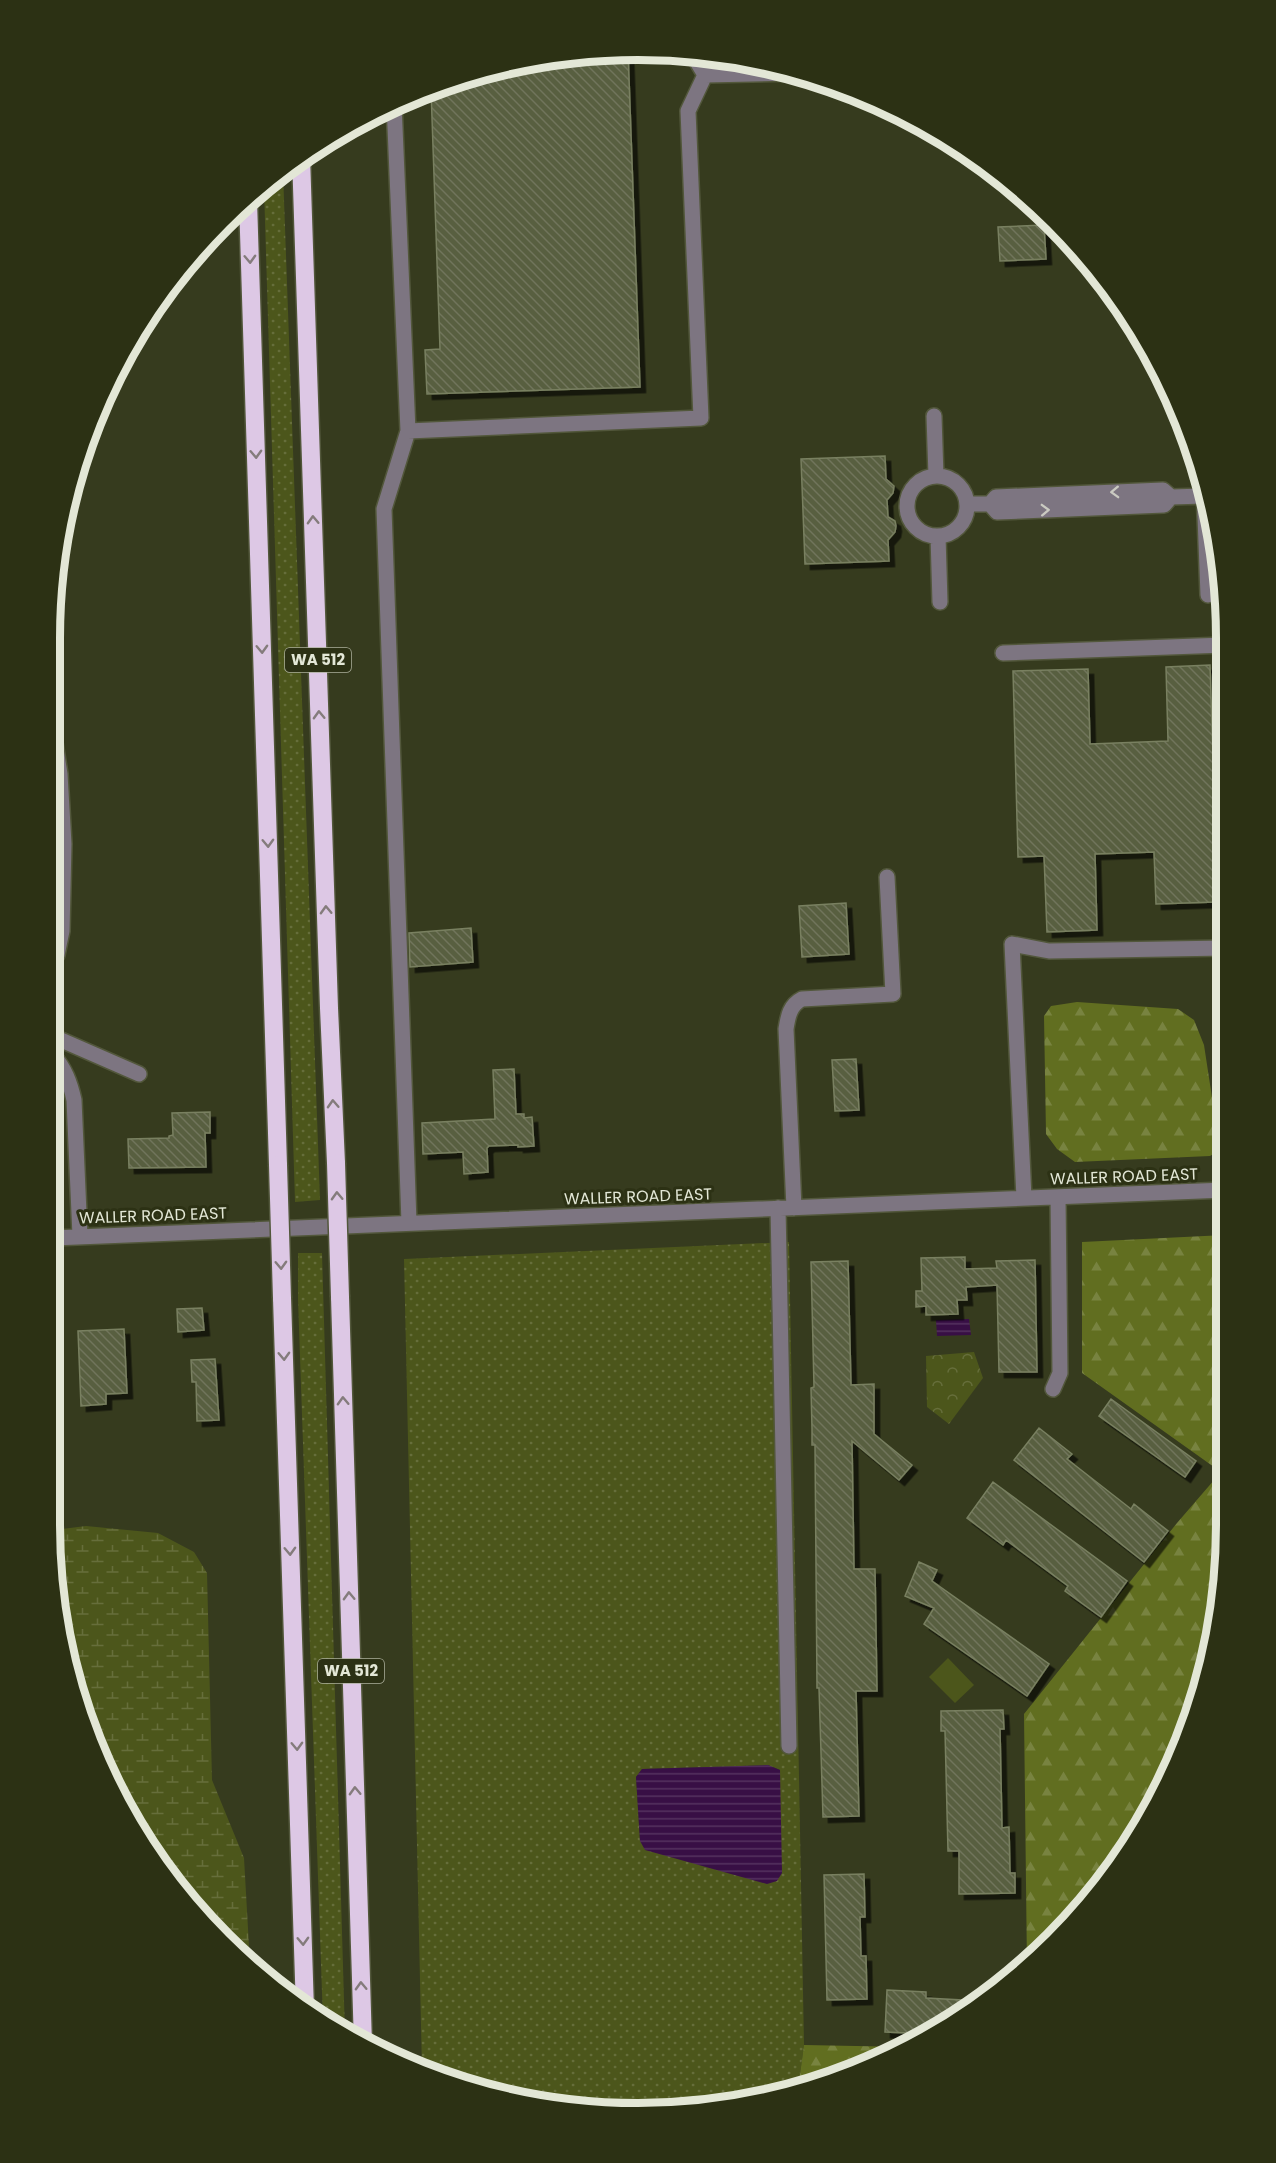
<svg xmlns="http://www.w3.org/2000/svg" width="1276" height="2163" font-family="Poppins,sans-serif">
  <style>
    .grass { fill: url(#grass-dots); fill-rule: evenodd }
    .forest { fill: url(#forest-firs) }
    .wetland { fill: url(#wetland-marsh) }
    .park { fill: url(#park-crowns) }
    .pitch { fill: #4c561b }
    .water { fill: url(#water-rules) }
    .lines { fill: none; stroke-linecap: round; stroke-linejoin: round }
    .stream { stroke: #380f45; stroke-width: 5 }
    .building { fill: url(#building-back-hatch); stroke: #798061; stroke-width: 1.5; filter: url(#shadow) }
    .minor-casing { stroke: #52573b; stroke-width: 18 }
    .highway-casing { stroke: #52573b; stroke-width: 21 }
    .minor { stroke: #7d7581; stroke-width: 15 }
    .highway { stroke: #ddc8e5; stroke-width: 18 }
    .highway-bridge-casing { stroke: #52573b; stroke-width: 21; stroke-linecap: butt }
    .highway-bridge { stroke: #ddc8e5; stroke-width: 18 }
    .oneway { stroke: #847c7c }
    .oneway2 { stroke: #cacac1 }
    .labels { text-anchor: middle; stroke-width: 6; stroke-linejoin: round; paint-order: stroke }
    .shield { fill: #2c3114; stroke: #acb09c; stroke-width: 1.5 }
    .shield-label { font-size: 15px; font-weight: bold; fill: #e3e7d6 }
    .street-label { font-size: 16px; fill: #e3e7d6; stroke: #2c3114 }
    .rim { fill: none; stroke: #e3e7d6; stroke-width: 8 }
  </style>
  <defs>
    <pattern id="grass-dots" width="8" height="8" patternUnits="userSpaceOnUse" patternTransform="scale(1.5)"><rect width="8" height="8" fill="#4c561b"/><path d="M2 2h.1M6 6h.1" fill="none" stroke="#666e3b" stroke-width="1.8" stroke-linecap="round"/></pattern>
    <pattern id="forest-firs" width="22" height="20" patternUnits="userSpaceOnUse" patternTransform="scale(1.5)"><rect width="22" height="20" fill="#616e20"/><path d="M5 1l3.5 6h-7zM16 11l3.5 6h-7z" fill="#788340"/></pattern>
    <pattern id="wetland-marsh" width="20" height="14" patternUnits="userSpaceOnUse" patternTransform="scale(1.5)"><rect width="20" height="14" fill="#4c561b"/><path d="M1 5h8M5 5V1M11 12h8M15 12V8" fill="none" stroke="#666e3b"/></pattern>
    <pattern id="park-crowns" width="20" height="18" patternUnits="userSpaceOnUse" patternTransform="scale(1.5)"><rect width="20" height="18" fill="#4c561b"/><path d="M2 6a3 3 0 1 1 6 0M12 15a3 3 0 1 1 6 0" fill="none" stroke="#666e3b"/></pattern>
    <pattern id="water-rules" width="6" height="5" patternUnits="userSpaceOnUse" patternTransform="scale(1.5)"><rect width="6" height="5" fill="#380f45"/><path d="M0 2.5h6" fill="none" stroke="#55325f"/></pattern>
    <pattern id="building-back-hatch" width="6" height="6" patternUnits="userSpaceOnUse" patternTransform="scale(1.5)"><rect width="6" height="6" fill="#585e40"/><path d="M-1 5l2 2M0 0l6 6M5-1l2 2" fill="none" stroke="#70755b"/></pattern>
    <filter id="shadow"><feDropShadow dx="5.5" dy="5.5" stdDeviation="0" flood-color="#0009"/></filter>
  </defs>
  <rect width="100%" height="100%" fill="#363b1e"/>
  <path class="grass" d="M283 172 320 1200 295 1202 264 188Z
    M789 1242 804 2045 798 2089C749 2103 701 2113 650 2111L472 2088 422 2070 404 1259ZM768 1765 780 1770 640 1841 636 1777 642 1769Z
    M298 1253H322L345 2034 323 2021 298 1299Z"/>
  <path class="forest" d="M1077 1002 1178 1009 1194 1020 1204 1045 1215 1117 1225 1131V1147L1210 1156 1075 1162 1057 1149 1046 1134 1044 1016 1051 1006Z
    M1225 1235V1564L1195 1714 1128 1852 1027 1967 1024 1714 1177 1523 1221 1472 1082 1373V1242Z
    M804 2045 908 2047 863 2069 798 2089Z
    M472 2088 650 2111C590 2109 529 2110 472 2088Z"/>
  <path class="wetland" d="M86 1526 158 1533 194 1552 207 1573 212 1780 244 1858 250 1964 222 1941 171 1883 110 1786 81 1714 55 1602 54 1530Z"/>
  <path class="park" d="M974 1352 983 1378 949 1424 927 1407 926 1356Z"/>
  <path class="pitch" d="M948 1658 974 1685 955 1703 929 1677Z"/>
  <path class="water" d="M969 1319 971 1335 937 1336 936 1320Z
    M768 1765 780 1770 782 1873 777 1881 767 1884 645 1850 640 1841 636 1777 642 1769Z"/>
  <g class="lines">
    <path class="stream" d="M510 2098 708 2108"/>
  </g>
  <path class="building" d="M628 50 640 387 427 394 425 350 440 349 431 89 523 61Z
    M1044 225 1046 259 1000 261 998 227Z
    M885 456 886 479 894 486 893 493 887 500 888 517 895 521 896 526 895 532 888 540 889 561 805 564 801 459Z
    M1210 665 1216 848H1225V866L1214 867 1215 902 1156 904 1154 852 1095 854 1097 930 1047 932 1044 856 1018 857 1013 671 1088 669 1090 744 1168 741 1166 667Z
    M846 903 849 954 802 957 799 906Z
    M471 928 473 962 410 967 409 933Z
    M856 1059 859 1110 835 1111 832 1060Z
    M514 1069 516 1114H524V1118L532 1117 534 1146 518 1147V1145L489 1146 487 1148 488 1172 464 1174 463 1152 423 1154 422 1123 495 1119 493 1070Z
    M210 1112V1133H205L206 1167 129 1168 128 1139 169 1138V1136L173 1135 172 1113Z
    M965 1257V1269L997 1268 996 1261 1035 1260 1037 1372H999L997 1285 966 1287 967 1300H957L958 1314 926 1315V1306L916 1307V1291H922L921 1258Z
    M848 1261 851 1385 874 1384V1434L912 1465 899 1480 852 1441 854 1569H875L877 1691H856L859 1816 823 1817 819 1688H817L815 1445H812V1429L811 1388 814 1387 811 1262Z
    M202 1308 204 1330 178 1332 177 1309Z
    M124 1329 127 1393 106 1394V1404L81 1406 78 1331Z
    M215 1359 219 1420 197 1421 196 1382H192L191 1360Z
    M1111 1399 1196 1461 1185 1477 1099 1416Z
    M1039 1428 1072 1454 1067 1459 1131 1509 1134 1504 1168 1531 1144 1562 1014 1460Z
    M993 1482 1127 1581 1101 1617 1065 1591 1068 1586 1006 1540 1003 1545 967 1518Z
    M919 1562 937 1570 932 1581 1049 1664 1027 1696 924 1624 934 1608 905 1596Z
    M1003 1710 1004 1729H1000L1002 1828 1009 1827 1010 1873H1015V1893L959 1894V1851H948L945 1731H941V1711Z
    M864 1874 865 1917H860L861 1956H866L867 1999 827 2000 824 1875Z
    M887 1990 926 1992V1998L980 2001 933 2034 885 2032Z"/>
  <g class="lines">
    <g class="minor-casing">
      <path id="minor" d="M705 75 793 73
        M394 104 408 431 384 509 409 1223
        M934 416 936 476
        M408 431 701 418 688 111 705 75 693 55
        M907 506a30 30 0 1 1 60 0a30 30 0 1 1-60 0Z
        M1204 490 1208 595
        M967 504H990L996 497 1163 490 1171 497
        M990 504 997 512 1164 505 1171 497 1204 496
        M938 536 940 602
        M1003 653 1225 645
        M51 735 55 743 60 774 64 844 62 931 57 955 52 961
        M52 1036 139 1074
        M53 1055C65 1069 70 1082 74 1100L80 1236
        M1024 1198 1012 944 1049 951 1225 948
        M778 1208 789 1746
        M794 1208 786 1029C788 1016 790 1005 802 999L893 994 887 877
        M53 1238 1225 1190
        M1053 1389 1060 1373 1058 1197"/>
    </g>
    <g class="highway-casing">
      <path id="highway" d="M301 156 329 1008 336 1163
        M248 200 278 1165
        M340 1297 363 2044
        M282 1298 305 2010"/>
    </g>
    <use href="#minor" class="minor"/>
    <use href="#highway" class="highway"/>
    <g class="highway-bridge-casing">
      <path id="highway-bridge" d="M336 1163 340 1297
        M278 1165 282 1298"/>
    </g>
    <use href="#highway-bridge" class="highway-bridge"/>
  </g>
  <defs><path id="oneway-chevron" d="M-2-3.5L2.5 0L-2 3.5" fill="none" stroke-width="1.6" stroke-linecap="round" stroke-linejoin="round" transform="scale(1.5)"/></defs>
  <g class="oneway">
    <use href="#oneway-chevron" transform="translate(250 259) rotate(88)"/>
    <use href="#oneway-chevron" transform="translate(256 454) rotate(88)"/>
    <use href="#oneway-chevron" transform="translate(313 520) rotate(-92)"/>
    <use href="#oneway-chevron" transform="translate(262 649) rotate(88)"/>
    <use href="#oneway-chevron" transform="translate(319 715) rotate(-92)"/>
    <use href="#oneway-chevron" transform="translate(268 843) rotate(88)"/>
    <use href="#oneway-chevron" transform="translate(326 910) rotate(-92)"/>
    <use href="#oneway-chevron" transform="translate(333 1104) rotate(-93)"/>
    <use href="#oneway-chevron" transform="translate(337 1196) rotate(-92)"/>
    <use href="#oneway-chevron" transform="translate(281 1265) rotate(88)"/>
    <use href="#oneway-chevron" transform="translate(284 1356) rotate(88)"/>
    <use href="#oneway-chevron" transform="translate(343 1401) rotate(-92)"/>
    <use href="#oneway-chevron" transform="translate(290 1551) rotate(88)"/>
    <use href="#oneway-chevron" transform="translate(349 1596) rotate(-92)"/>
    <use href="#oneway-chevron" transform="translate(297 1746) rotate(88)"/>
    <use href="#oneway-chevron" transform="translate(355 1791) rotate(-92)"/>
    <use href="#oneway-chevron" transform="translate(303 1941) rotate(88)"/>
    <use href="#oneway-chevron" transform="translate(361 1986) rotate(-92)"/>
  </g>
  <g class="oneway2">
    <use href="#oneway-chevron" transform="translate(1115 492) rotate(178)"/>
    <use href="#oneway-chevron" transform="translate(1045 510) rotate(-2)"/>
  </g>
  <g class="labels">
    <g class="shield">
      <rect x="285" y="648" width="66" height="24" rx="4.5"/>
      <rect x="318" y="1659" width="66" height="24" rx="4.5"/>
    </g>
    <g class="shield-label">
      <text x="318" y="665">WA 512</text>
      <text x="351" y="1676">WA 512</text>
    </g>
    <g class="street-label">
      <text transform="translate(1124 1176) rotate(-2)" y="6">WALLER ROAD EAST</text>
      <text transform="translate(638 1196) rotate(-2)" y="6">WALLER ROAD EAST</text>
      <text transform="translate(153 1215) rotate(-2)" y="6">WALLER ROAD EAST</text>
    </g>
  </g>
  <path d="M0 0H1276V2163H0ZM638 60H638A578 578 0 0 1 1216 638V1525A578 578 0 0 1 638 2103H638A578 578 0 0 1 60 1525V638A578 578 0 0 1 638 60Z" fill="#2c3114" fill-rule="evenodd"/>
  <path class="rim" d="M638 60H638A578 578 0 0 1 1216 638V1525A578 578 0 0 1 638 2103H638A578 578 0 0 1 60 1525V638A578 578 0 0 1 638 60Z"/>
</svg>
